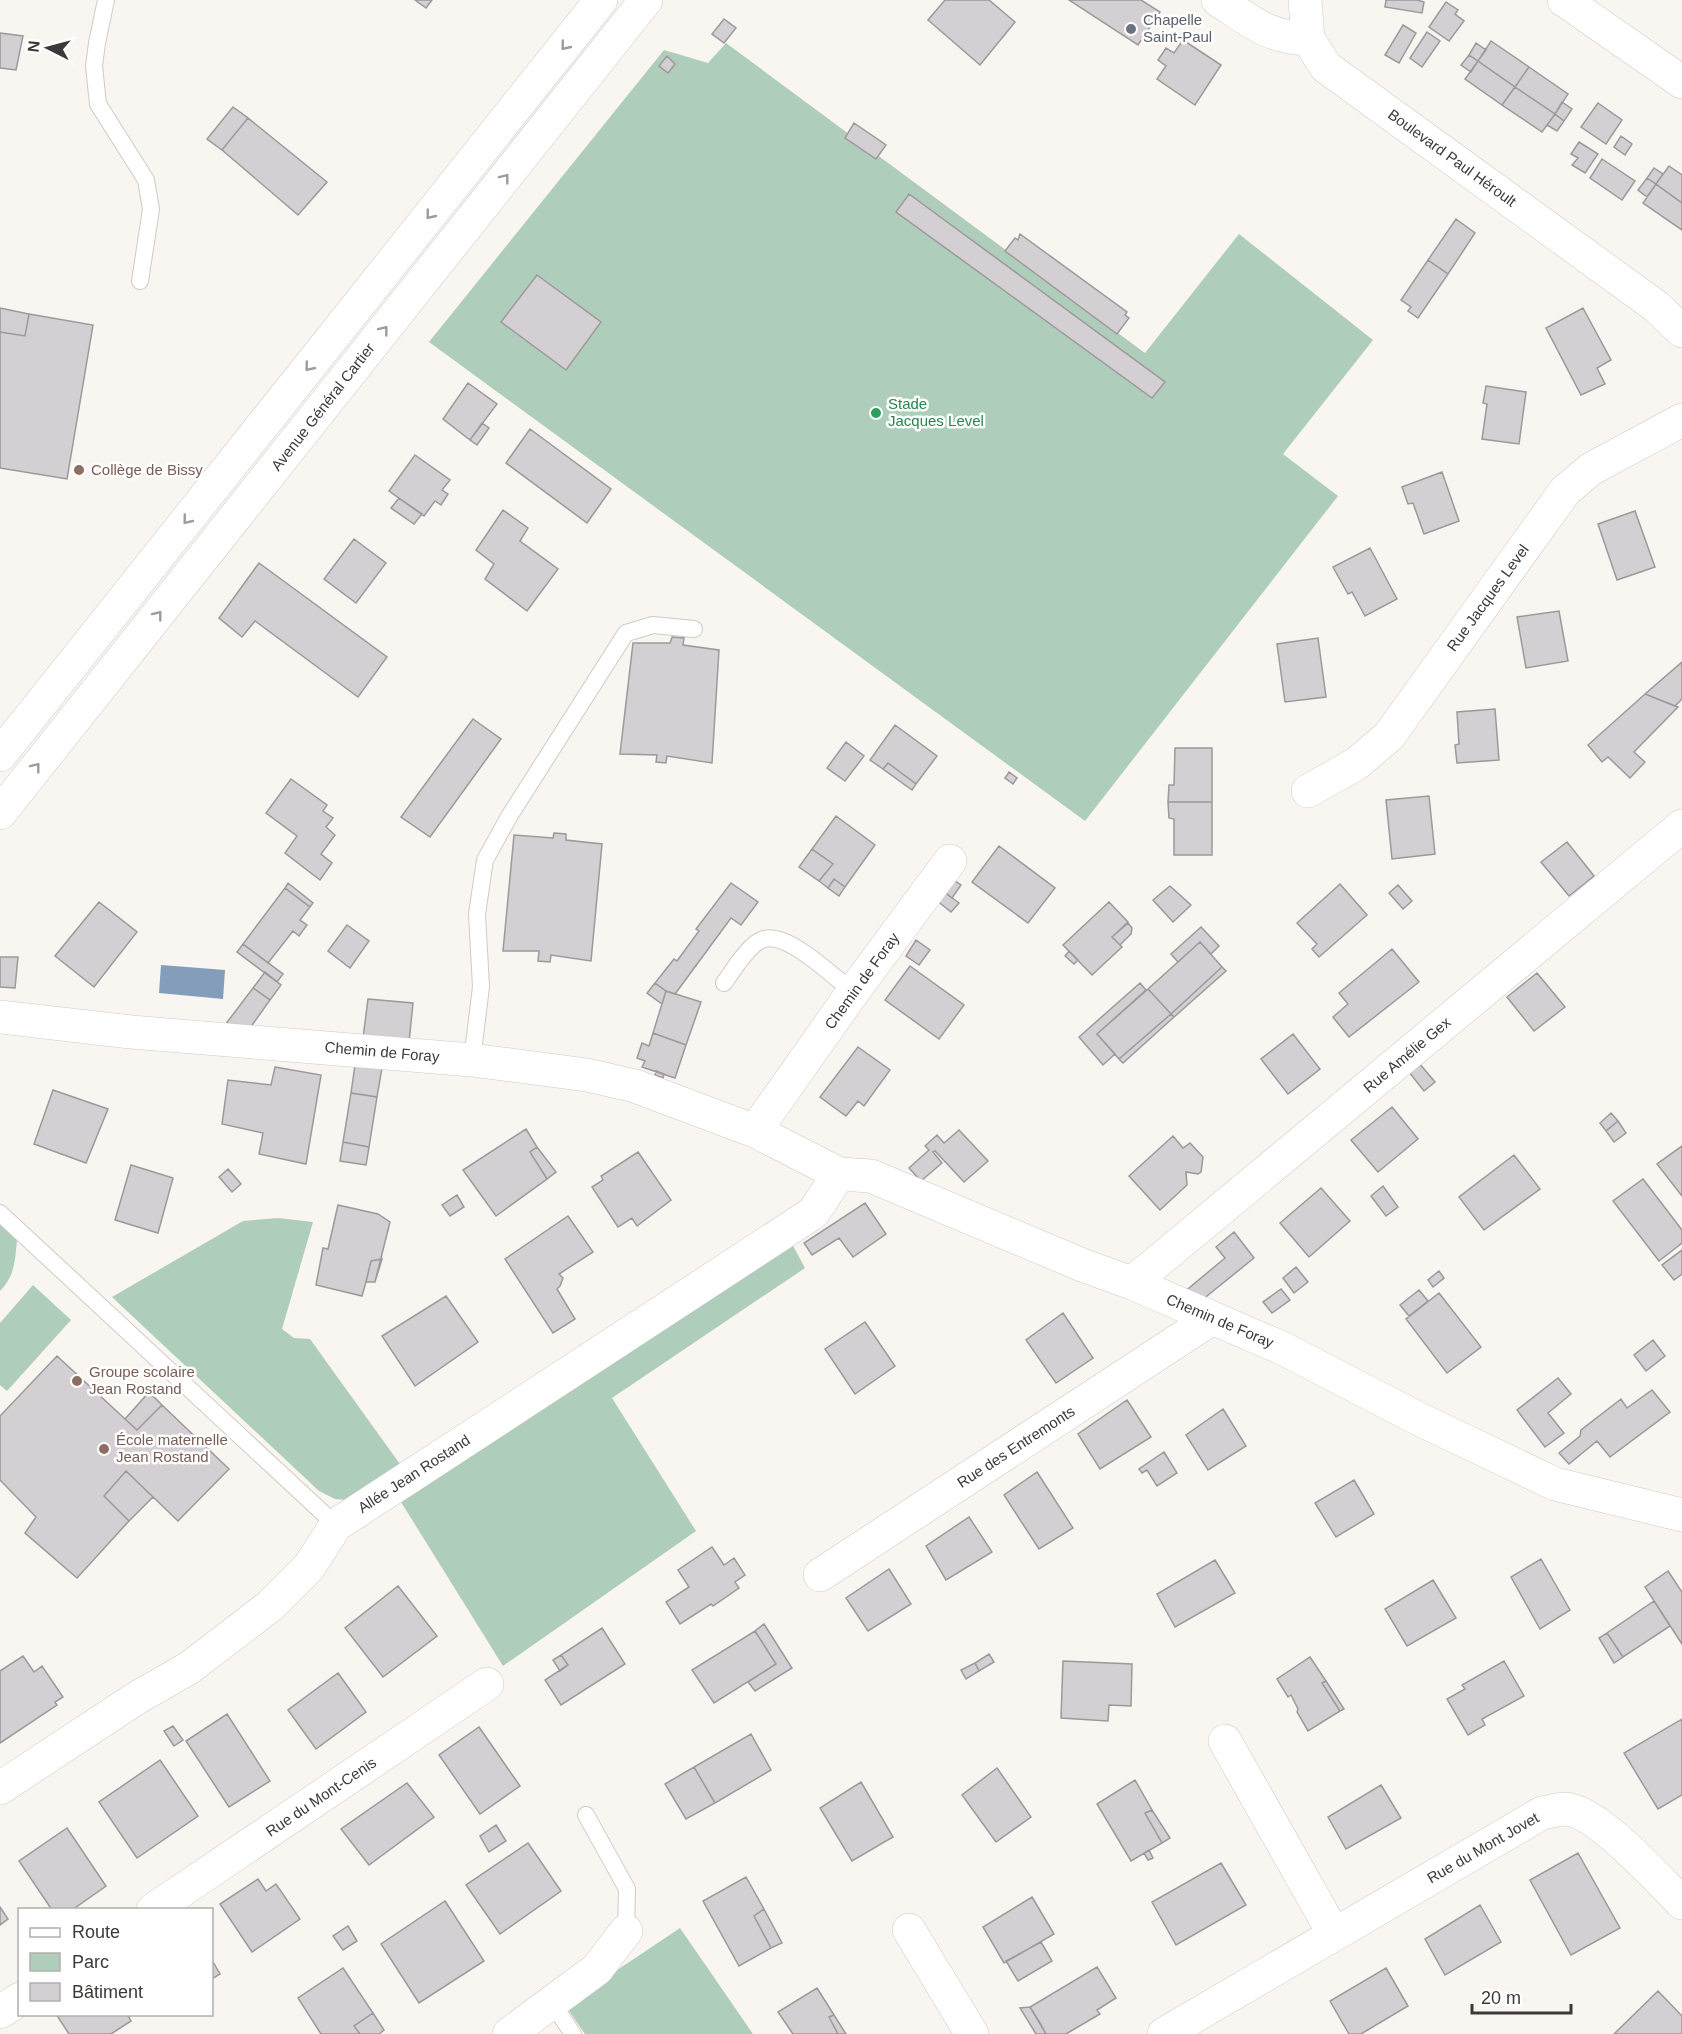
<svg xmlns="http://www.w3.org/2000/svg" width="1682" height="2034" font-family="Arial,sans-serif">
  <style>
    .green { fill: #afcdbb }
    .water { fill: #839dbb }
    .building { fill: #d4cfd3; stroke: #9d989c; stroke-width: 1.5 }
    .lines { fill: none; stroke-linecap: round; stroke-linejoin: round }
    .lane-casing { stroke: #cecbc6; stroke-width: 18 }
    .street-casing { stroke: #cecbc6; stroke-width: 34 }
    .secondary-casing { stroke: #cecbc6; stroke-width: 34 }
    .lane { stroke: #fff; stroke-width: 16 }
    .street { stroke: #fff; stroke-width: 33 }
    .secondary { stroke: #fff; stroke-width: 33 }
    .oneway { stroke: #9d9c9c }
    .worship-dot { fill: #6b7280; stroke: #fff; stroke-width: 2 }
    .leisure-dot { fill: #2e9e5b; stroke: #fff; stroke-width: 2 }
    .education-dot { fill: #8d6e63; stroke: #fff; stroke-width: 2 }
    .labels { text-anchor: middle; stroke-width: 5; stroke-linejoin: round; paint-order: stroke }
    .worship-label { font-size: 15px; fill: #5b616d; stroke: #fff; text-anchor: start }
    .street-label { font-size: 15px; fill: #3b3a38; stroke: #fff }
    .leisure-label { font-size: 15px; fill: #27864d; stroke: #fff; text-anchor: start }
    .education-label { font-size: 15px; fill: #785e54; stroke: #fff; text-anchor: start }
  </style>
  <rect width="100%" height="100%" fill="#f9f5f0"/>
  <path class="green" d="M726 43 1145 353 1239 234 1373 340 1283 454 1338 496 1085 821 429 342 664 50 708 63Z
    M278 1218 313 1222 282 1329 294 1338 310 1339 405 1471 346 1500 335 1499 319 1491 112 1297 243 1221Z
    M0 1223 17 1240C15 1260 15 1276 0 1291Z
    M792 1244 805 1268 612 1398 696 1531 503 1666 401 1502Z
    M33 1285 71 1320 7 1391 0 1385V1323Z
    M680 1928 753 2034H585L565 2005Z"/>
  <path class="water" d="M161 965 225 970 223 999 159 993Z"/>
  <path class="building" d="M415 0H432L426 8Z
    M945 0H989L1015 22 980 65 928 20Z
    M1069 0H1141L1160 12 1138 45Z
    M1386 0H1417L1424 2 1422 13 1385 7Z
    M1446 2 1458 10 1455 14 1464 21 1449 41 1429 27Z
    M724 19 736 28 724 43 712 34Z
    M1403 25 1416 33 1399 63 1385 55Z
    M1427 32 1440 41 1422 67 1410 58Z
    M0 33 23 36 16 70 0 68Z
    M1183 40 1221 65 1195 105 1157 79 1166 66 1158 60 1166 48 1174 53Z
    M1491 41 1529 67 1515 87 1478 61Z
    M1476 43 1486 50 1478 61 1469 55Z
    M1469 55 1478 61 1471 72 1461 65Z
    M667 56 675 64 668 73 659 66Z
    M1478 61 1515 87 1502 105 1465 79Z
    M1529 67 1568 94 1555 114 1515 87Z
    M1515 87 1555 114 1542 132 1502 105Z
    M1562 102 1572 109 1564 121 1555 114Z
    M1598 103 1622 120 1606 144 1581 127Z
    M233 107 248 118 222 150 207 139Z
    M1555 114 1564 121 1557 131 1547 125Z
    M248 118 327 182 298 215 222 150Z
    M854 123 886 145 876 159 845 138Z
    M1621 136 1632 144 1625 155 1614 147Z
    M1579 142 1598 154 1585 173 1572 165 1578 158 1571 154Z
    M1602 159 1635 181 1622 200 1590 178Z
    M1669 166 1682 175V203L1656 184Z
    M1654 168 1663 174 1656 184 1647 178Z
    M1647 178 1656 184 1647 197 1638 190Z
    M1656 184 1682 203V230L1643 203Z
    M909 194 1165 382 1152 398 896 212Z
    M1456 219 1475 233 1448 274 1428 260Z
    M1020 234 1127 312 1125 315 1129 318 1117 334 1005 251 1015 238 1018 240Z
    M1428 260 1448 274 1418 318 1408 311 1411 307 1401 300Z
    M537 275 601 322 566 370 501 322Z
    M0 308 29 314 25 336 0 332Z
    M1583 308 1611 360 1597 368 1605 384 1581 395 1546 328Z
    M29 314 93 325 67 479 0 468V332L25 336Z
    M468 383 497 404 470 440 443 419Z
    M1486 386 1526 392 1519 444 1482 439 1487 404 1483 403Z
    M482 423 489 428 477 445 470 440Z
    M530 429 611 489 587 523 506 463Z
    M415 455 450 480 442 490 448 494 441 505 435 501 424 516 389 491Z
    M1442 472 1459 521 1424 534 1413 503 1408 504 1402 487Z
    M399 498 422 514 414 524 391 508Z
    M503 510 528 528 520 541 558 569 527 611 485 579 494 564 476 550Z
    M1635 511 1655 567 1617 580 1598 524Z
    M354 539 386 563 356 603 324 579Z
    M1370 548 1397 599 1365 616 1352 592 1348 594 1333 567Z
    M259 563 387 657 358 697 255 621 242 637 219 618Z
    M1559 611 1568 661 1526 668 1517 617Z
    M672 637 684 638 683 645 719 650 712 763 667 756 666 763 656 762 657 755 620 754 633 643H670Z
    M1318 638 1326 697 1285 702 1277 644Z
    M1682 662V699L1675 706 1645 694Z
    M1645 694 1678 707 1634 752 1645 762 1630 778 1608 757 1602 762 1588 745Z
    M1495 709 1499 760 1457 763 1455 745 1459 744 1457 712Z
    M473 719 501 739 430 837 401 817Z
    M895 725 937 756 916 784 888 763 883 769 870 760Z
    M846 742 864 756 845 781 827 768Z
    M1175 748H1212V802H1168L1169 785H1174Z
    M888 763 916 784 912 790 883 769Z
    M1009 772 1017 778 1013 784 1005 778Z
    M291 779 327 805 323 811 333 818 326 827 335 835 321 854 332 863 320 880 285 853 297 836 266 813Z
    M1429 796 1435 854 1392 859 1386 800Z
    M1168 802H1212V855H1174V819L1169 818Z
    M836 816 875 845 845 887 834 879 828 888 819 881 833 864 812 849Z
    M554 833 566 834V840L602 844 591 961 551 955 550 962 538 961 539 951H503L514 835 553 838Z
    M1567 842 1594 876 1569 896 1541 862Z
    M999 846 1055 888 1028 923 972 882Z
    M812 849 833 864 819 881 799 867Z
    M834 879 845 887 839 896 828 888Z
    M952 879 961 885 952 898 943 891Z
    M288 883 313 903 310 907 285 888Z
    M731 883 758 902 741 925 731 918 675 994 666 991 655 983 674 959 677 961 699 931 696 929Z
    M1340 884 1367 915 1319 957 1312 949 1317 944 1297 923Z
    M1398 885 1412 901 1403 909 1389 893Z
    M1170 886 1191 905 1173 922 1153 900Z
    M285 888 310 907 300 920 307 925 299 936 293 931 268 963 243 944Z
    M943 891 959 903 951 912 936 900Z
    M99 902 137 932 94 987 55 956Z
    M1109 902 1128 922 1112 937 1122 947 1092 975 1063 945Z
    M1128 923 1132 928 1131 934 1120 945 1112 937Z
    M347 925 369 941 350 968 328 951Z
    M1201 927 1219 946 1211 954 1200 942 1178 962 1171 954Z
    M916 940 930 950 919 965 906 956Z
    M1200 942 1222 967 1171 1014 1148 989Z
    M243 944 283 974 277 982 237 952Z
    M1392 949 1419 982 1349 1037 1333 1017 1348 1004 1339 993Z
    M1069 951 1078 960 1074 964 1065 956Z
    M0 957H18L15 988 0 987Z
    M910 966 964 1005 939 1039 885 1000Z
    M1222 967 1226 971 1174 1017 1171 1014Z
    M265 972 281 985 270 1000 253 988Z
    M1537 973 1565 1007 1534 1031 1507 997Z
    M655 983 666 991 662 1004 647 993Z
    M1140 983 1146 990 1097 1034 1115 1054 1103 1065 1079 1037Z
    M253 988 270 1000 250 1028 225 1025Z
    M1148 989 1171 1014 1119 1059 1097 1034Z
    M666 991 701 1002 686 1045 653 1033Z
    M368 999 413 1003 409 1042 363 1038Z
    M1171 1014 1174 1017 1123 1063 1119 1059Z
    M653 1033 686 1045 675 1078 642 1067 645 1061 637 1058 642 1043 649 1046Z
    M1293 1034 1320 1069 1288 1094 1261 1059Z
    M858 1047 890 1070 864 1106 858 1101 846 1116 820 1097Z
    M1419 1063 1435 1082 1424 1091 1409 1072Z
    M355 1065 382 1068 377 1097 351 1093Z
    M275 1067 321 1075 306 1164 259 1154 263 1133 222 1124 228 1080 271 1085Z
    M656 1071 664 1074 663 1078 655 1075Z
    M53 1090 108 1109 86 1163 34 1144Z
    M351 1093 377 1097 369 1147 343 1142Z
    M1392 1107 1418 1139 1378 1172 1351 1140Z
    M1611 1113 1618 1121 1606 1131 1600 1123Z
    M1618 1121 1626 1133 1614 1142 1606 1131Z
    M526 1129 537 1147 530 1152 547 1179 496 1216 463 1170Z
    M959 1130 988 1161 964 1182 935 1151 933 1152 942 1163 921 1181 909 1168 929 1150 925 1146 937 1135 944 1143Z
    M1173 1136 1183 1148 1190 1143 1203 1157 1201 1172 1198 1174 1186 1172 1187 1185 1160 1210 1129 1176Z
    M343 1142 369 1147 366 1165 340 1161Z
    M1682 1146V1196L1657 1164Z
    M537 1147 556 1172 547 1179 530 1152Z
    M638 1152 671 1200 637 1226 632 1218 618 1227 592 1187 603 1180 601 1176Z
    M1514 1155 1540 1189 1484 1230 1459 1197Z
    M131 1165 173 1178 158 1233 115 1220Z
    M228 1169 241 1184 232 1192 219 1177Z
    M1643 1179 1682 1230V1243L1659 1261 1613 1201Z
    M1383 1186 1398 1207 1386 1216 1371 1196Z
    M1321 1188 1350 1221 1309 1257 1280 1223Z
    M457 1195 464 1207 450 1216 442 1205Z
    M865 1203 886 1234 853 1257 839 1238 812 1255 804 1243Z
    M338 1205 378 1214 390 1222 375 1282H366L362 1296 316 1285 323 1248 328 1249Z
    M568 1216 593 1252 559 1274 563 1278 560 1286 557 1289 575 1319 553 1333 505 1259Z
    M1234 1232 1254 1258 1202 1300 1183 1293 1225 1258 1216 1247Z
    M1682 1250V1274L1674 1280 1662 1265Z
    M382 1259 375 1282H366L371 1261Z
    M1296 1267 1308 1282 1294 1293 1283 1278Z
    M1439 1271 1444 1278 1433 1287 1428 1280Z
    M1281 1289 1290 1300 1272 1313 1263 1302Z
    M1419 1290 1428 1301 1409 1316 1400 1305Z
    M1439 1293 1481 1347 1447 1373 1406 1319Z
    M446 1296 478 1342 415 1386 382 1336Z
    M1063 1313 1093 1358 1056 1383 1026 1340Z
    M865 1322 895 1366 855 1394 825 1349Z
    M1653 1340 1665 1356 1646 1371 1634 1355Z
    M57 1356 137 1430 162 1405 229 1469 178 1521 126 1471 104 1496 129 1521 77 1578 25 1533 36 1517 0 1480V1416Z
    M1558 1378 1571 1394 1548 1413 1564 1433 1545 1447 1517 1410Z
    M1652 1390 1670 1412 1610 1457 1597 1441 1569 1464 1559 1453 1580 1436 1581 1430 1621 1399 1627 1408Z
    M149 1392 162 1405 137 1430 125 1419Z
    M1127 1400 1151 1437 1100 1469 1078 1434Z
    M1223 1409 1246 1446 1208 1470 1186 1435Z
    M1164 1452 1177 1473 1157 1486 1147 1470 1142 1473 1139 1469Z
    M126 1471 153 1497 129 1521 104 1496Z
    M1037 1472 1073 1528 1039 1549 1004 1495Z
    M1354 1480 1374 1514 1336 1537 1315 1503Z
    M969 1517 992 1552 946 1580 926 1546Z
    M712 1547 724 1565 734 1558 745 1575 735 1582 739 1588 713 1606 711 1604 680 1624 666 1602 689 1587 678 1570Z
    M1541 1559 1570 1610 1540 1629 1511 1577Z
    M1215 1560 1235 1593 1175 1627 1157 1594Z
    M889 1569 911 1604 868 1631 846 1598Z
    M1668 1571 1682 1592V1644L1645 1587Z
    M1433 1580 1456 1618 1407 1646 1385 1609Z
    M398 1586 437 1636 383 1677 345 1628Z
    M1654 1601 1670 1626 1623 1657 1607 1633Z
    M764 1624 792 1668 755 1691 748 1682 776 1664 755 1631Z
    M602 1628 625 1664 561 1705 545 1680 568 1665 561 1655Z
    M755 1631 776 1664 714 1703 692 1670Z
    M1607 1633 1623 1657 1614 1663 1599 1638Z
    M989 1654 994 1662 979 1671 975 1663Z
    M561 1655 568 1665 560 1671 553 1660Z
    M23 1656 34 1672 42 1666 63 1697 55 1702 57 1705 0 1743V1671Z
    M1310 1657 1326 1681 1322 1683 1340 1711 1308 1731 1297 1712 1298 1709 1291 1695 1288 1697 1277 1679Z
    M1063 1661 1132 1664 1131 1706 1109 1705 1108 1721 1061 1718Z
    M1504 1661 1524 1696 1482 1719 1485 1725 1468 1735 1447 1699 1465 1689 1462 1685Z
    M975 1663 979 1671 966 1679 961 1670Z
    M338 1673 366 1712 316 1749 288 1710Z
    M1326 1681 1344 1709 1340 1711 1322 1683Z
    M227 1714 270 1781 229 1807 186 1741Z
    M1682 1719V1795L1658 1809 1624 1753Z
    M173 1726 183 1740 174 1746 164 1731Z
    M479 1727 520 1786 480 1814 439 1755Z
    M751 1734 771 1770 715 1803 694 1767Z
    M160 1760 198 1816 137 1858 99 1802Z
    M694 1767 715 1803 686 1819 665 1784Z
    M997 1768 1031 1817 996 1842 962 1795Z
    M1135 1780 1152 1810 1145 1813 1162 1843 1131 1861 1097 1804Z
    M861 1782 893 1837 852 1861 820 1808Z
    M407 1783 434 1817 369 1865 341 1829Z
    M1381 1785 1401 1818 1346 1849 1328 1817Z
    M1152 1810 1170 1838 1162 1843 1145 1813Z
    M496 1825 506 1841 489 1852 480 1836Z
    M67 1828 106 1886 72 1910H52L19 1861Z
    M528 1843 561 1891 500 1934 466 1885Z
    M1149 1850 1153 1858 1148 1860 1144 1853Z
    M1578 1853 1620 1928 1571 1955 1530 1880Z
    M1221 1863 1246 1905 1176 1945 1152 1902Z
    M746 1877 764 1909 754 1916 771 1948 739 1966 703 1901Z
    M258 1879 266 1891 276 1884 300 1919 252 1952 220 1904Z
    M1032 1897 1054 1934 1004 1963 983 1927Z
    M445 1901 484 1961 419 2003 381 1944Z
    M1480 1905 1501 1942 1445 1975 1425 1939Z
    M0 1907 8 1919 0 1925Z
    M764 1909 782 1943 771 1948 754 1916Z
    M348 1926 357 1941 343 1950 333 1936Z
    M1041 1942 1052 1961 1018 1981 1006 1961Z
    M212 1960 220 1974 212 1979Z
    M1097 1967 1116 1998 1097 2010 1100 2014 1066 2034H1046L1030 2007Z
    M343 1968 373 2013 354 2026 360 2034H321L298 1998Z
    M1386 1968 1408 2006 1361 2034H1349L1330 2001Z
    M817 1988 834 2015 829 2017 838 2034H793L778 2012Z
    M1658 1991 1682 2016V2034H1614Z
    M1030 2007 1040 2023 1046 2034H1036L1020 2008Z
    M373 2013 384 2030 379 2034H360L354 2026Z
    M56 2014H127L131 2021 111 2034H69Z
    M834 2015 846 2034H838L829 2017Z"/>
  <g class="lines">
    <g class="lane-casing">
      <path id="lane" d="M106 0 97 43 94 66 98 104 146 180 151 209 140 281
        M724 983C733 971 749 943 764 939 788 932 834 977 853 992
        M472 1060 481 987 477 914 485 860 510 815 626 633 653 625 694 629
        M0 1213 336 1525
        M586 1815 627 1889 626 1931
        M552 2003 573 2034"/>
    </g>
    <g class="street-casing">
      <path id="street" d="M1218 0C1252 22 1267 37 1308 39
        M1305 0 1308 39 1326 67 1657 307 1682 331
        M1564 0 1682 82
        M1308 791 1356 764 1389 736 1565 491 1591 469 1682 420
        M0 1017 131 1032 472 1060 587 1075 635 1086 755 1131 839 1174 871 1176 1082 1265 1132 1283 1282 1348 1417 1418 1555 1484 1682 1515
        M755 1131 853 992 950 861
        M1132 1283 1682 826
        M820 1575 1211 1319
        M1225 1741 1334 1934
        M0 1788 135 1699 189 1668 270 1606 309 1567 336 1525 813 1213 839 1174
        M153 1910 487 1684
        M909 1930 972 2034
        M0 2012 20 1999
        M509 2034 597 1969 626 1931
        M1164 2034 1542 1813C1549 1812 1558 1809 1565 1809 1597 1810 1659 1880 1682 1903"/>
    </g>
    <g class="secondary-casing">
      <path id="secondary" d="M0 755 601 0
        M0 813 646 0"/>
    </g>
    <use href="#lane" class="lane"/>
    <use href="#street" class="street"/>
    <use href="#secondary" class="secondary"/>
  </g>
  <defs><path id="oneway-chevron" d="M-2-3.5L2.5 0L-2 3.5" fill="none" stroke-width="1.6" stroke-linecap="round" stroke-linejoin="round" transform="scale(1.5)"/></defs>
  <g class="oneway">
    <use href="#oneway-chevron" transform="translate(565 46) rotate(129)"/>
    <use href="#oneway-chevron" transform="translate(505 178) rotate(-52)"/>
    <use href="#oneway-chevron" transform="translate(430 215) rotate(129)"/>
    <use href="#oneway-chevron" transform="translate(384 330) rotate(-52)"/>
    <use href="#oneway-chevron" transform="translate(309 367) rotate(129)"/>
    <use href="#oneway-chevron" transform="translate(187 520) rotate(129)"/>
    <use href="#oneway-chevron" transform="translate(158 615) rotate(-52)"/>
    <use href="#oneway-chevron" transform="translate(36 767) rotate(-52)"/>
  </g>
  <circle class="worship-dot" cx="1131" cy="29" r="6"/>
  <circle class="leisure-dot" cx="876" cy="413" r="6"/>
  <g class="education-dot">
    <circle cx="79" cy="470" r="6"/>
    <circle cx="77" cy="1381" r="6"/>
    <circle cx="104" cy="1449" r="6"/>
  </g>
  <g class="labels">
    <g class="worship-label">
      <text x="1143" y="25">Chapelle<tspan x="1143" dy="17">Saint-Paul</tspan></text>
    </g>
    <g class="street-label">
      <text transform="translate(1452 158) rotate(36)" y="5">Boulevard Paul Héroult</text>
      <text transform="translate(323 407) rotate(-52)" y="5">Avenue Général Cartier</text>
      <text transform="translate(1488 598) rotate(-54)" y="5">Rue Jacques Level</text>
      <text transform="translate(862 981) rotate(-54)" y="5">Chemin de Foray</text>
      <text transform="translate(382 1052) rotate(5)" y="5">Chemin de Foray</text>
      <text transform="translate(1407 1055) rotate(-40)" y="5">Rue Amélie Gex</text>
      <text transform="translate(1220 1321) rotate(23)" y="5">Chemin de Foray</text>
      <text transform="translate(1016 1447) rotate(-33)" y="5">Rue des Entremonts</text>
      <text transform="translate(414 1474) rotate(-33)" y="5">Allée Jean Rostand</text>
      <text transform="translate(321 1797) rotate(-34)" y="5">Rue du Mont-Cenis</text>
      <text transform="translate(1483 1848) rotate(-30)" y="5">Rue du Mont Jovet</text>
    </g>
    <g class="leisure-label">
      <text x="888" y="409">Stade<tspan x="888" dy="17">Jacques Level</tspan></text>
    </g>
    <g class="education-label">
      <text x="91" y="475">Collège de Bissy</text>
      <text x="89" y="1377">Groupe scolaire<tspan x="89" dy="17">Jean Rostand</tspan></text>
      <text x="116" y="1445">École maternelle<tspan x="116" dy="17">Jean Rostand</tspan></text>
    </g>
  </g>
  <rect x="18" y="1908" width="195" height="108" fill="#ffffff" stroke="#b1b0af" stroke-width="1.5"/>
  <rect x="30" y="1928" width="30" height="9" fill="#ffffff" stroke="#b1b0af" stroke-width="1.5"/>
  <text x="72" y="1938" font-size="18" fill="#3b3a38">Route</text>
  <rect x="30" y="1953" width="30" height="18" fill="#afcdbb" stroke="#b1b0af" stroke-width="1.5"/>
  <text x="72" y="1968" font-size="18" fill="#3b3a38">Parc</text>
  <rect x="30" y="1983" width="30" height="18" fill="#d4cfd3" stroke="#b1b0af" stroke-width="1.5"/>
  <text x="72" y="1998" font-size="18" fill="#3b3a38">Bâtiment</text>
  <g transform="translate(48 48) rotate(276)" stroke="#ffffff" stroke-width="4.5" paint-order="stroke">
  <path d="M0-4.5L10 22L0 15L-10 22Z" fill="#3b3a38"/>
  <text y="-9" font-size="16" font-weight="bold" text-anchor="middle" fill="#3b3a38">N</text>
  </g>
  <path d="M1472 2004v9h99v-9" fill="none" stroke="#3b3a38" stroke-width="3"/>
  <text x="1481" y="2004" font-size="18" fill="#3b3a38" stroke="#ffffff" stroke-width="4.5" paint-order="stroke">20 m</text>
</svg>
